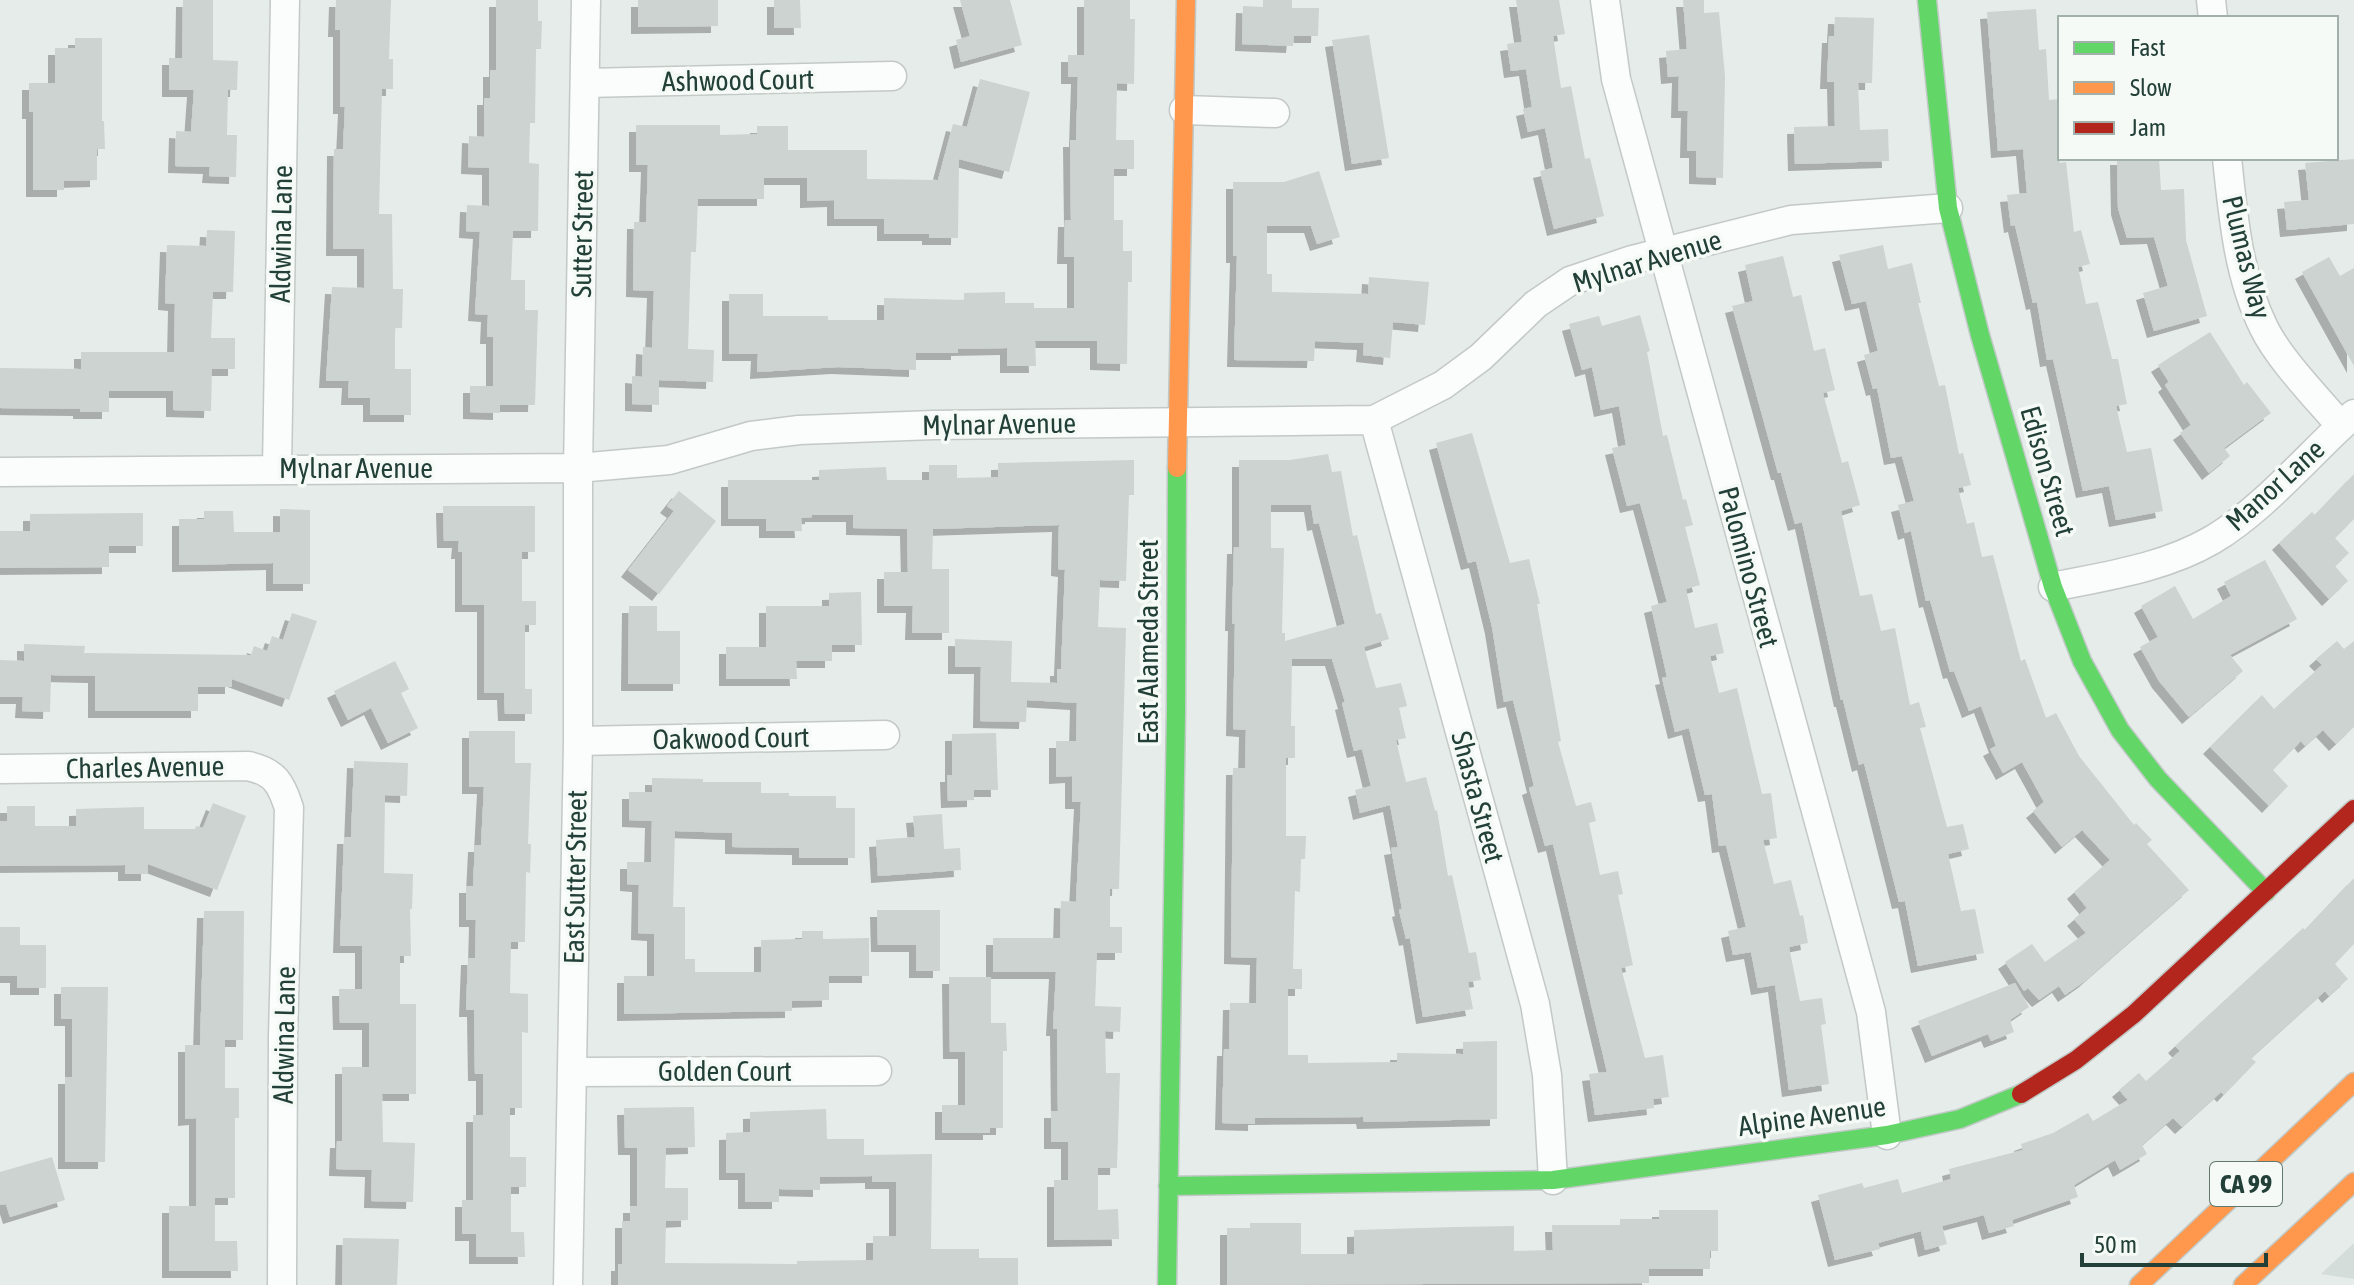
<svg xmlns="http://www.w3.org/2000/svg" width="2354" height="1285" font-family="'Asap Condensed',sans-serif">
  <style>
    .built { fill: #d4ddd9 }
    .building { fill: #cdd3d0; fill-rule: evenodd; filter: url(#shadow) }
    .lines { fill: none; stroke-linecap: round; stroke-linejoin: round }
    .street-casing { stroke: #c3c9c6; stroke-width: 31 }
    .fast-casing { stroke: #c1c9c6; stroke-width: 21 }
    .slow-casing { stroke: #c1c9c6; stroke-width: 21 }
    .jam-casing { stroke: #c1c9c6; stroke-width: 21 }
    .street { stroke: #fbfcfc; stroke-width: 28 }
    .fast { stroke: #63d668; stroke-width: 18 }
    .slow { stroke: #ff974d; stroke-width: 18 }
    .jam { stroke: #b3261e; stroke-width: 18 }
    .labels { text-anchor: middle; stroke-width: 7; stroke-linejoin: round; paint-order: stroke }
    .shield { fill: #f5faf7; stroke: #627871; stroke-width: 2 }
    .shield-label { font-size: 26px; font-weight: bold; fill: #234038 }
    .street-label { font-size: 28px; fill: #234038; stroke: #f5faf7 }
  </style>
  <defs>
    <filter id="shadow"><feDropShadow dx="-7" dy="7" stdDeviation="0" flood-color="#0004"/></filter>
  </defs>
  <rect width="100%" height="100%" fill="#e6ece9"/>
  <path class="built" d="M2354 1243V1279L2321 1274Z"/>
  <path class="building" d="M183 0H213V60L238 61 237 90H228L227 135H237L236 177 209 176 210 167 175 166 176 131 191 132 194 90H169V58H182Z
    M336 0H391L389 59H393V89H382L379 214H392L393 289H403L402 328H395V369H411V415H370V398H348L349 381H326L332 287 364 288V249H333L334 149H343L345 107H340V30H335Z
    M496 0H538V21H542L541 49H536L535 123H530L529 163 539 164 538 231H513L511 280H525V310H538L535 405H500V413L470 412V386H493V337H487L488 315 475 314 480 232 466 231 467 205 489 206V168L468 167 469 136 484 137V98H490V70H496Z
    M638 0H718V26L638 27Z
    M774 0H800L801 28H774Z
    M960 0H1010L1022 45 961 62 956 40 970 36Z
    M1084 0H1130V19H1135L1134 84 1117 83 1116 140H1134V169H1114V220H1123V251H1132V282H1128L1127 364 1097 363V341H1035L1036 366H1007V348L958 349V353H916V370L838 367 757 372 758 354H729V294H763V316H828V320H884V298L964 300V293L1005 292V303H1034V308H1074V257H1064L1065 220H1071L1070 140H1076L1078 77H1068V55H1084Z
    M1263 0H1292V8H1319L1318 36H1294L1293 46 1242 44 1243 6 1263 7Z
    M1516 0H1559L1565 34 1553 36 1561 88 1571 86 1585 159 1590 158 1604 216 1554 229 1540 171 1553 168 1545 128 1528 132 1523 109 1532 107 1526 69 1511 71 1507 44 1522 42Z
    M1683 0H1704V13L1719 12 1725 76 1723 178 1696 177V151H1687L1688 111H1678L1679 76 1668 77 1666 51 1687 49Z
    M2036 9 2039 50 2046 49 2049 100 2060 99V163L2066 162 2074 232 2081 230 2090 264 2078 267 2086 304 2098 302 2112 359H2118L2127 404 2116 406 2127 452 2151 448 2163 511 2116 520 2109 486 2083 491 2053 359 2047 360 2037 302 2033 303 2015 225 2011 226 2007 195 2027 193 2023 149 1998 151 1987 12Z
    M1835 17 1874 18 1872 83H1858L1860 130 1888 129 1889 161 1795 164 1794 127 1835 126 1834 82H1827L1829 36H1834Z
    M1369 35 1389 158 1352 164 1332 40Z
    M75 38H102V121H104L105 149H97V180L64 181V190H33V112H29V83H55V48H75Z
    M980 79 1030 92 1009 172 959 159 958 238H929V234H884V219H834V200L807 201V178H764V199H698L696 252H691L688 349 714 350 713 382 659 380V405L632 404V376L642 377 643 347 652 348 654 291 633 290 634 222H646L648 165H636V125H720V135L757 134V126H788V150H867V179L938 180 953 124 967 127Z
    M2117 158H2159L2161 190 2184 189 2186 240 2207 316 2154 331 2143 293 2168 286 2154 237 2127 238 2118 208Z
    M2354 159V224L2287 230 2284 202 2309 200 2305 163Z
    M1319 171 1340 237 1317 244 1311 226H1267V274H1272V292L1368 294 1369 277 1429 282 1425 325 1393 322 1390 358 1363 355 1364 343 1315 341 1314 361 1234 360 1237 256H1233V182H1284Z
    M207 230 235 231 233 292H213L211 338H235V369H212L211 411 173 410V391H109V412H80V409L0 408V368L81 369V352H174L175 304 165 303 167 245 206 246Z
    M1883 245 1888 269 1912 263 1921 303H1918L1939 386 1945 385 1959 454 1963 453 1971 485 1958 488 1967 524 1974 522 1982 557 1993 555 2021 661 2025 659 2046 718 2056 713 2079 756 2134 825 2136 823 2152 840 2147 844 2189 890 2085 981 2065 995 2059 986 2039 1000 2028 988 2024 991 2005 962 2032 944 2045 962 2086 933 2074 919 2087 908 2074 892 2110 860 2082 830 2062 847 2033 811 2044 802 2022 762 2003 773 1990 749 1996 746 1981 706 1969 711 1954 671 1950 672 1930 600 1926 601 1911 531 1905 533 1898 505 1914 501 1902 456 1891 458 1877 388 1873 389 1864 355 1878 351 1866 301 1852 304 1839 255Z
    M1783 256 1793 297 1801 295 1814 351 1825 348 1835 390 1823 393 1842 463 1848 461 1860 505 1841 511 1860 596 1872 594 1881 631 1895 628 1910 705 1919 702 1926 727 1920 728 1947 827 1963 824 1969 849 1948 854 1961 911 1975 909 1984 953 1918 966 1905 901 1899 902 1864 763 1859 765 1843 700H1841L1802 522 1795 524 1781 473H1778L1732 306 1753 301 1745 265Z
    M2329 257 2340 276 2354 268V366L2302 272Z
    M1640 315 1650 351 1647 352 1663 436 1667 435 1683 500 1686 499 1693 525 1685 527 1700 585 1686 589 1695 628 1717 623 1724 653 1710 656 1719 693 1737 688 1762 794 1771 793 1777 838 1763 840 1774 884 1791 880 1800 916 1803 915 1808 943 1789 947 1800 1001 1822 998 1826 1024 1821 1025 1829 1084 1789 1090 1775 985 1758 988 1751 952 1733 955 1728 931 1746 927 1726 845 1719 846 1712 794 1705 795 1689 728 1675 732 1662 678 1667 677 1651 606 1667 602 1640 503 1627 506 1612 448 1626 445 1619 406 1601 410 1592 367 1582 370 1569 324 1599 316 1602 326Z
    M2210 332 2244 385 2247 382 2271 413 2224 448 2230 456 2209 473 2180 433 2191 425 2165 385 2169 382 2158 365Z
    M1472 433 1510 563 1529 559 1540 604H1537L1561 741 1558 742 1576 806 1591 802 1596 821 1589 823 1600 875 1618 871 1623 894 1618 895 1633 965 1621 968 1645 1058 1663 1055 1669 1097 1653 1099 1654 1108 1595 1115 1589 1074 1607 1072 1553 844 1545 846 1529 788 1534 786 1513 700 1504 702 1492 627 1476 561 1468 563 1436 443Z
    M1328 454 1332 472 1341 471 1353 536 1357 535 1376 614 1381 613 1389 639 1364 647 1376 688 1401 683 1407 706 1399 708 1406 738 1396 740 1406 782 1426 777 1435 811 1437 810 1448 876 1452 875 1469 953 1476 952 1481 980 1468 982 1473 1009 1423 1017 1410 938 1406 939 1399 910 1402 909 1391 848 1398 847 1390 805 1360 813 1355 790 1371 786 1362 749 1354 751 1342 703 1345 702 1332 659H1292L1291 726H1295V758H1286V836H1306L1305 859H1301L1300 892 1295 891 1293 969H1302V989H1288V1055H1308V1063L1397 1062V1053L1463 1054V1042L1497 1041V1119L1364 1122 1363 1117 1255 1118V1124L1222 1123 1224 1049H1229L1230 1003H1256L1257 958 1231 957 1233 768H1245L1246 730 1233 729 1235 624H1232L1234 547H1239V460H1290ZM1271 505H1311L1314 524 1319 523 1345 624 1285 641V633H1282L1284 548H1271Z
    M1134 460V495H1129L1126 581 1100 580 1098 627 1126 628 1119 889H1110V927H1122V953H1097L1095 1006 1121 1007 1120 1032 1105 1031 1106 1073H1120L1117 1168H1098V1210L1118 1209 1119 1239 1054 1240V1180H1068V1142H1051V1111H1058L1057 1029H1053L1056 972H993V938H1060L1061 901 1076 902 1081 802H1072V776L1056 777V741H1076L1077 703 1027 700 1026 722 980 721 981 667H955V639L1012 641 1011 682 1057 683V669H1061L1065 570 1058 569 1059 525 933 529 932 569H949V633H912L913 606H884V572H908L907 529 853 528V515H812V517L801 518 802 531H766V519H728V480H819V470L886 467 887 480H929V465H957V478L998 477V463Z
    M2354 474V519L2335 538 2349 553 2335 566 2348 581 2329 599 2279 543 2312 512 2315 515Z
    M679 491 716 521 659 594 628 570 674 511 667 506Z
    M443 506H535V552H522V601H536V625H525V689H532V714H505L504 693H484V605H462V552H458L459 541H444Z
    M280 509 310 510V584H273V563L179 565V519H204V511H233L234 532H280Z
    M143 513V546H109V567L0 568V531H30V514Z
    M2265 560 2297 619 2230 655 2243 671 2189 717 2159 681 2140 647 2158 637 2141 606 2175 586 2193 619 2231 596 2224 582Z
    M861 592 862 645H832V661H796L797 679H726V647H766V606H829V593Z
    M629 606H657V631H680V684H628Z
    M292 613 317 621 289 700 232 679V687H198V711H95V676L51 675 50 712 22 711 23 697H0V660L24 661V644L85 646 84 653 251 655 254 646 267 651 272 636 283 640Z
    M2337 641 2344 649 2354 641V727L2336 744 2323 730 2305 746 2301 741 2273 770 2288 786 2269 806 2210 747 2262 695 2274 709 2322 665 2316 659Z
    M395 661 409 689 401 693 418 728 388 743 371 708 348 720 334 691Z
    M469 731H515V763H531L528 844H531L530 873 526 872 525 942H511L510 993 528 994V1033L522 1032V1108H510V1157H526V1187H511V1232H524L525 1257H476V1234H462V1200H473V1115H483V1074H475L474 1010H466L468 958H475L476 920H466V886H473L475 845H481L484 787H469Z
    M996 733 998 790H974V800L948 801 947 775H952V734Z
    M354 761 408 763 407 796 385 795 384 873 413 874 412 909H410L411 956H400V1004H416V1094H382L383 1142 415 1143 413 1202 371 1201 372 1170 336 1169 337 1141H342V1067H369V1023H340L339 989H362V946H340L344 837H351Z
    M652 778 703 779V782H761V793H789V796H836V808H855V858H799V848L732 847V833L675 831 673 907H685V959H695V972H761V940L802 939V931H823V939L869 938V976H829V1000L792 1001V1011L624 1014V976H654V934L638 933 639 885 627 884V862H651L652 821 629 820V792H652Z
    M213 803 246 816 217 890 148 864V874H125V865L0 866V821H7V806H35V826H76V809L144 807V829H195L196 826 203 828Z
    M942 814 944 849 960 848 961 870 878 876 876 840 915 837 913 816Z
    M2354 878V944L2335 964 2348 979 2329 996 2325 991 2251 1058 2256 1062 2224 1095 2221 1092 2182 1127 2173 1118 2142 1145 2147 1154 2120 1170 2115 1160 2074 1185 2078 1197 2012 1220 2014 1226 1989 1233 1984 1215 1942 1226 1947 1244 1925 1250 1921 1231 1878 1243 1880 1249 1835 1260 1818 1195 1862 1183 1864 1188 1898 1179 1902 1193 1951 1179 1949 1169 2023 1150 2021 1144 2053 1133 2088 1113 2093 1121 2128 1100 2119 1090 2139 1073 2146 1081 2180 1051 2175 1046 2303 928 2305 930Z
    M877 910H940V971H916V945H878Z
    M204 911H244L243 1040H225V1088H239V1118H235V1198H215V1241H237L238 1271H169V1206H196V1118L185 1119V1045H200Z
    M0 927H20V945H46V988H17V976H0Z
    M949 977H991V1023H1006L1007 1051H1003V1128H990V1133H942V1105H965V1052H950Z
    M2015 983 2029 1007 2010 1020 2014 1032 1991 1041 1988 1034 1932 1056 1918 1021Z
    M61 987H108L105 1162H65V1077H72V1019H61Z
    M694 1107 695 1147 666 1148 665 1188H688V1220L666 1221 665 1263 797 1264V1261L873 1260V1236H896V1182H872V1176L820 1177V1190L779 1189V1202H745V1173H726V1133L750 1132V1112L826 1109 827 1139H864V1155L932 1154 931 1249H979V1258H1018V1285H618V1264H622V1221H630V1206H637V1148H625L624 1108Z
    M52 1157 65 1200 10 1217 6 1204 0 1205V1172Z
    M1659 1210H1718V1251H1710V1269H1649V1283L1227 1285V1228H1250V1223H1301V1254H1354V1230L1457 1227 1514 1226V1251L1553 1250 1552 1225H1620V1219H1659Z
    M343 1238 399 1239 397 1285H342Z"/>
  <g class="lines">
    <g class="street-casing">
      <path id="street" d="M1605 0 1616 79 1871 1012 1887 1135
        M2211 0 2213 18
        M585 83 892 76
        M1184 110 1275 113
        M2227 158C2233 215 2238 276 2264 328 2279 359 2318 399 2341 426
        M1374 420 1535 1004 1547 1075 1553 1180
        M277 468 285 0
        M0 472 578 468 669 460 751 436 799 430 934 425 1374 420 1443 385 1481 357 1536 304 1570 281 1632 260 1791 220 1948 208
        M2053 587C2106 576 2164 568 2212 540 2263 510 2309 454 2354 414
        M578 741 885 735
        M0 769 248 766C275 772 281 783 289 808L283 1036 282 1285
        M572 1072 877 1071
        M568 1285 578 741V468L586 0"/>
    </g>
    <g class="fast-casing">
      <path id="fast" d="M1927 0 1948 208 1980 335 2053 587 2082 661 2120 730 2158 779 2266 892
        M1168 1186 1553 1180 1887 1135 1960 1119 2021 1094
        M1167 1285 1176 712 1177 468"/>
    </g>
    <g class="slow-casing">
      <path id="slow" d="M1177 468 1186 0
        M2139 1285 2354 1082
        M2243 1285 2354 1182"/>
    </g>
    <g class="jam-casing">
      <path id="jam" d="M2021 1094 2076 1060 2134 1014 2354 809"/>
    </g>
    <use href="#street" class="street"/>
    <use href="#fast" class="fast"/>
    <use href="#slow" class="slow"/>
    <use href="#jam" class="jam"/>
  </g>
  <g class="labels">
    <rect class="shield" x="2210" y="1162" width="72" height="44" rx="6"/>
    <g class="shield-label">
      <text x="2246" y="1193">CA 99</text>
    </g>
    <g class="street-label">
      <text transform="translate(738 80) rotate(-1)" y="10">Ashwood Court</text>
      <text transform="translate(281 234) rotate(-89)" y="10">Aldwina Lane</text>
      <text transform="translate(582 234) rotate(-89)" y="10">Sutter Street</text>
      <text transform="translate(2247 257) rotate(76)" y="10">Plumas Way</text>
      <text transform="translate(1647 261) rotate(-17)" y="10">Mylnar Avenue</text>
      <text transform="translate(999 424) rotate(-1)" y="10">Mylnar Avenue</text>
      <text x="356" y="478">Mylnar Avenue</text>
      <text transform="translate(2048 471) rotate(74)" y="10">Edison Street</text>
      <text transform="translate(2275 485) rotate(-42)" y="10">Manor Lane</text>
      <text transform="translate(1749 567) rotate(75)" y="10">Palomino Street</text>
      <text transform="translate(1148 642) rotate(-90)" y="10">East Alameda Street</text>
      <text transform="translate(731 738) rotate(-1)" y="10">Oakwood Court</text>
      <text transform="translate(145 767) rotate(-1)" y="10">Charles Avenue</text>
      <text transform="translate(1478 797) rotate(75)" y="10">Shasta Street</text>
      <text transform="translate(575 877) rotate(-89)" y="10">East Sutter Street</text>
      <text transform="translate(284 1035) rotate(-89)" y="10">Aldwina Lane</text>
      <text x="725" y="1081">Golden Court</text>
      <text transform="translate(1812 1116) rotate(-8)" y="10">Alpine Avenue</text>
    </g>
  </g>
  <rect x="2058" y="16" width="280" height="144" fill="#f5faf7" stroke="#a1b0ab" stroke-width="2"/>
  <rect x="2074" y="42" width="40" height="12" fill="#63d668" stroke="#a1b0ab" stroke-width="2"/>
  <text x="2130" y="56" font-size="24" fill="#234038">Fast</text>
  <rect x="2074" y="82" width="40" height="12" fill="#ff974d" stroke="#a1b0ab" stroke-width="2"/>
  <text x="2130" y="96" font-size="24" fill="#234038">Slow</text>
  <rect x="2074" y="122" width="40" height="12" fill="#b3261e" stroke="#a1b0ab" stroke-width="2"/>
  <text x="2130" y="136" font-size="24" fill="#234038">Jam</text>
  <path d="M2082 1253v12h184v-12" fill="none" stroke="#234038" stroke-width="4"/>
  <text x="2094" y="1253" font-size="24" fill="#234038" stroke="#f5faf7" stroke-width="6" paint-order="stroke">50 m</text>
</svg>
